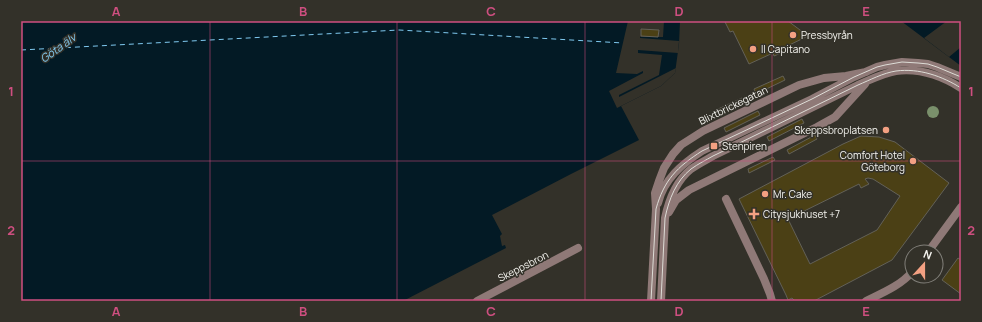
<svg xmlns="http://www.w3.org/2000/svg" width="982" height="322" font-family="Manrope,sans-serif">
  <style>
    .water { fill: #031a25 }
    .pier { fill: #333129 }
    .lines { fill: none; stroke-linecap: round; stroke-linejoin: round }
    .ferry { stroke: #80caf1; stroke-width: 1; stroke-dasharray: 5 4; stroke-linecap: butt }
    .building { fill: #4b4015; stroke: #636158; fill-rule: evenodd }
    .service { stroke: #8f7977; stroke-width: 8 }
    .tertiary { stroke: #8f7977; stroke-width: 8 }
    .tram { stroke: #deddd7; stroke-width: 1 }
    .tree { fill: #7a906b }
    .grid { fill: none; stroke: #cf4f80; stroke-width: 1; stroke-opacity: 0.55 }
    .poi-dot { fill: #f3a082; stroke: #333129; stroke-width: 1.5 }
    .labels { text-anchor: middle; stroke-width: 3; stroke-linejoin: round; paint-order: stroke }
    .poi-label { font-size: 10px; fill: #f6f5f0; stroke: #333129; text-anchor: start }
    .street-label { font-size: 10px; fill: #f6f5f0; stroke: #333129 }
    .water-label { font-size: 11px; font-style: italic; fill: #80caf1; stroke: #333129 }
    .neatline { fill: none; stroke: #cf4f80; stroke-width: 1.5 }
    .grid-label { font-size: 13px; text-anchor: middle; font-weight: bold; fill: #cf4f80 }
  </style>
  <rect width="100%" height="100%" fill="#333129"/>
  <path class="water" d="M21 21H680L679 44 675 73 661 86 621 106 639 140 571 174 492 215 502 234 500 236 502 246 505 245 506 248 403 301H21Z
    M901 21H961V66Z"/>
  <path class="pier" d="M628 21H664L663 37H640V38L679 41 678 53 638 50V53L662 55 659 75 619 95V97L676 68 675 73 661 86 617 108 609 91 643 73V71L637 74 616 73Z
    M947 21H961V47L949 57 924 38Z"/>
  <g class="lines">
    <path class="ferry" d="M21 50 399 30 623 43"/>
  </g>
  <path class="building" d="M728 21H788L808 36 783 48 785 51 781 53 774 56 773 53 749 64 733 31 730 32 725 22Z
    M641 29 659 30 658 37 641 36Z
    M783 76 785 80 756 94 754 89Z
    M742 98 743 102 717 114 716 110Z
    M758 111 760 115 726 132 724 128Z
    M802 119 804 123 769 141 767 137Z
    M815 135 817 139 789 154 787 150Z
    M861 136 879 137 895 142 949 183 892 260 814 301H795L792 298 788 300 786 295 739 199 843 144ZM868 178 873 179 900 196 877 230 810 264 788 219 859 184 861 188 869 184 865 179Z
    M773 157 775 160 749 173 748 169Z
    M958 258 961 260V294L942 280Z"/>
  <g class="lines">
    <path class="service" d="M726 199 764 279 770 294 772 301
      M658 203C664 179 682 164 702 151L812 99 854 77 877 67 885 65 902 62 918 63 928 64 937 67 961 77
      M669 212 676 200 689 190 817 127 835 117 865 84
      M477 301 578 248
      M651 301 656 209 655 193 659 181 664 168 673 154 681 145 703 131 799 85 824 78 846 76 866 72
      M661 301 665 218C669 199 676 181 691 169 698 164 706 160 713 156L858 85C870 80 883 73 896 71 919 68 942 76 961 88"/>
    <path class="tertiary" d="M928 252 961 207
      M866 301C882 293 900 286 912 272"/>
    <path class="tram" d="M651 301 656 209C664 180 677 167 702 151L812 99 854 77 877 67 885 65 902 62 918 63 928 64 937 67 961 77
      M661 301 665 218C669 199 676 181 691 169 698 164 706 160 713 156L858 85C870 80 883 73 896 71 919 68 942 76 961 88"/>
  </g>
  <circle class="tree" cx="933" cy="112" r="6"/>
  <path class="grid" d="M210 21V301M397 21V301M585 21V301M772 21V301M21 161H961"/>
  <g class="poi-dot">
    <circle cx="793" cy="35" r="4"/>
    <circle cx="753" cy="49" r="4"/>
    <circle cx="886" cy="130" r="4"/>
    <rect x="710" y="142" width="8" height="8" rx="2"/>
    <circle cx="913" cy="161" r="4"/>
    <circle cx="765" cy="194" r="4"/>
    <path d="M752 208h4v4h4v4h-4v4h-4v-4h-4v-4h4z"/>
  </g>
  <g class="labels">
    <g class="poi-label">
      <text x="801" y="39">Pressbyrån</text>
      <text x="761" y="53">Il Capitano</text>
      <text x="878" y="134" text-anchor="end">Skeppsbroplatsen</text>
      <text x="722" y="150">Stenpiren</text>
      <text x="905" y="159" text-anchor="end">Comfort Hotel<tspan x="905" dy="12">Göteborg</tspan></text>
      <text x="773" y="198">Mr. Cake</text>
      <text x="763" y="218">Citysjukhuset +7</text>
    </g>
    <g class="street-label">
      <text transform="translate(733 105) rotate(-26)" y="4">Blixtbrickegatan</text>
      <text transform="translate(523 266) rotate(-27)" y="4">Skeppsbron</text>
    </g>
    <g class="water-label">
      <text transform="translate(58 48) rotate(-36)" y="4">Göta älv</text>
    </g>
  </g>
  <rect width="982" height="322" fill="none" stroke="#333129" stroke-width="44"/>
  <g transform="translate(924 264) rotate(21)"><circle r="19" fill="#333129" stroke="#817f79"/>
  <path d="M0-3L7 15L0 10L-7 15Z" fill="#f3a082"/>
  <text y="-6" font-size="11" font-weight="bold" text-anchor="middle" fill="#f6f5f0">N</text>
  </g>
  <rect x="22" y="22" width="938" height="278" class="neatline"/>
  <g class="grid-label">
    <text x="116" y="16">A</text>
    <text x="303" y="16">B</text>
    <text x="491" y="16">C</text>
    <text x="679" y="16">D</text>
    <text x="866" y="16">E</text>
    <text x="11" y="96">1</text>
    <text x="971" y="96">1</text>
    <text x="11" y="235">2</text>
    <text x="971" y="235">2</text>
    <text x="116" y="316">A</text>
    <text x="303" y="316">B</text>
    <text x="491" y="316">C</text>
    <text x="679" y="316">D</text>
    <text x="866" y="316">E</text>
  </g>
</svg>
